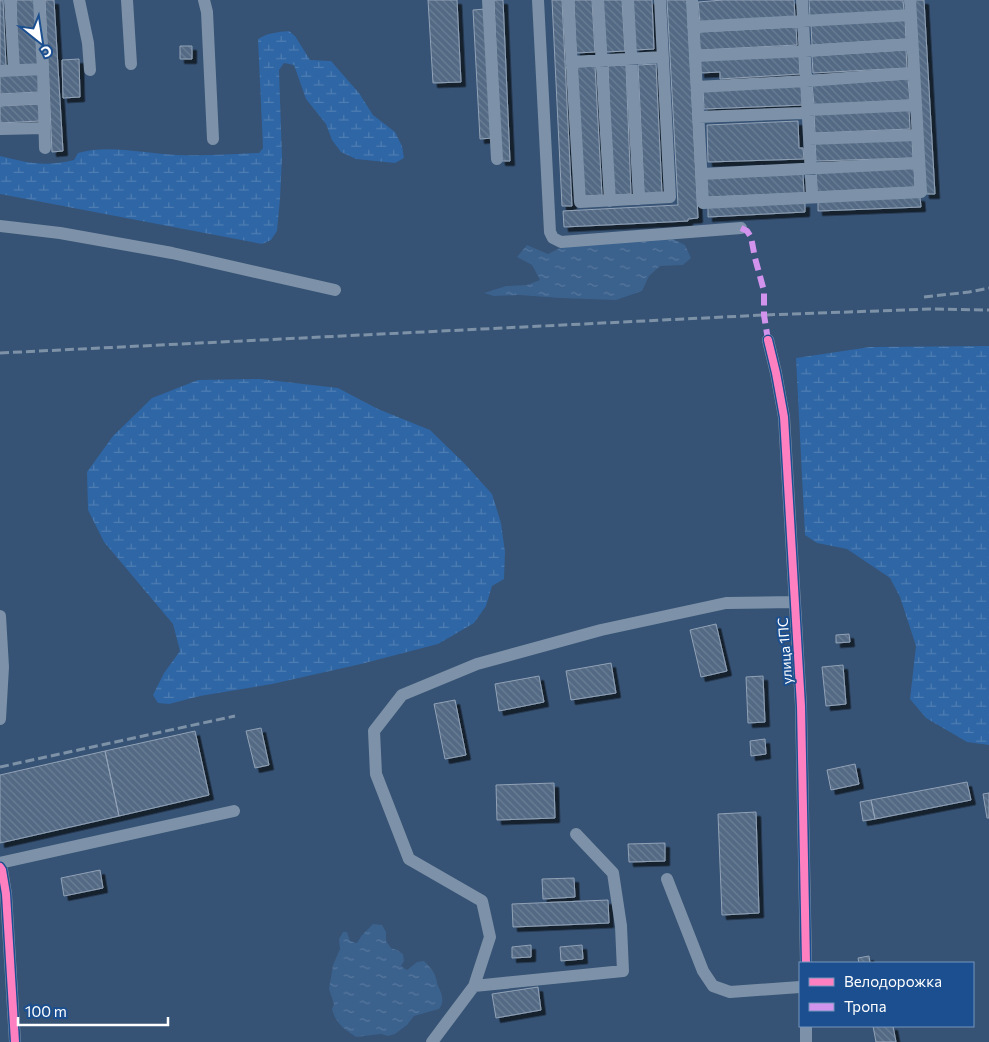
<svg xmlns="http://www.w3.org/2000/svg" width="989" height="1042" font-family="Commissioner,sans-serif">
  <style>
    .wetland { fill: url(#wetland-marsh) }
    .water { fill: url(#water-ripples) }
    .building { fill: url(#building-back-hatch); stroke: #92a2b6; filter: url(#shadow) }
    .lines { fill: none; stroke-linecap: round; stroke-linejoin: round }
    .minor { stroke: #7d92a8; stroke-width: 12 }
    .rail { stroke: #7e92a7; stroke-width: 3; stroke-dasharray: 9 4; stroke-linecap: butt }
    .quiet { stroke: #d193ec; stroke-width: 6; stroke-dasharray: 12 6; stroke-linecap: butt }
    .cycleway-casing { stroke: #1b4f8f; stroke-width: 11 }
    .cycleway { stroke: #ff80c0; stroke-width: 8 }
    .labels { text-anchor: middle; stroke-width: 4; stroke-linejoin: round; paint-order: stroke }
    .street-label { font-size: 14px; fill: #fff; stroke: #1b4f8f }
  </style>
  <defs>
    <pattern id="wetland-marsh" width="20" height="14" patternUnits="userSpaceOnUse" patternTransform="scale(1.25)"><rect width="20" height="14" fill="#2f66a5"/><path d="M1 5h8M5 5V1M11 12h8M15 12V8" fill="none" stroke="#4e7db2"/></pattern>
    <pattern id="water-ripples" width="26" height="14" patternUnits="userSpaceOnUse" patternTransform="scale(1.25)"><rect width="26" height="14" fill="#3b618d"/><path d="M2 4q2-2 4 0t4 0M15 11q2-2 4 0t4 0" fill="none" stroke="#58799e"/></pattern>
    <pattern id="building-back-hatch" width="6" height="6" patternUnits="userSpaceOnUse" patternTransform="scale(1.25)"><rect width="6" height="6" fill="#526984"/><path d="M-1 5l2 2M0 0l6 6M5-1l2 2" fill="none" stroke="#6c8096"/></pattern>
    <filter id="shadow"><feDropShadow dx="4.5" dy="4.5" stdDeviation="0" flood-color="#0009"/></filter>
  </defs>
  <rect width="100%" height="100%" fill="#365274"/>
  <path class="wetland" d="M289 31 295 36 310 60 331 61 359 93 373 115 395 132 402 146 404 158 395 163 356 159 341 152 332 140 326 124 306 99 294 65 284 63 279 70 282 157 280 199 277 231 271 240 262 244 0 194V156C28 163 45 167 74 160L78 153C110 144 145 154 178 155 205 156 232 154 259 153L263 148 258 39C268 33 277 32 289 31Z
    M989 346V745L967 742 926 718 910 699 916 646 900 597 890 578 847 549 817 543 805 535 796 358 870 347Z
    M260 379 338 388 378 409 430 430 464 463 492 494 501 523 505 552 504 579 492 586 486 606 474 623 438 644 361 664 272 684 200 696 169 704 158 703 153 695 164 673 180 651 173 624 104 542 88 510 87 472 113 436 152 398 198 380Z"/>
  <path class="water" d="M673 239 685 245 691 258 683 265 660 266 649 276 642 291 616 300 560 298 519 295 494 296 484 293 506 286 527 285 540 280 532 265 517 257 527 245 548 254 566 245Z
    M373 924 382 925 386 932V941L391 948 397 950 403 954 404 961 401 966 407 970 417 962 424 961C429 966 434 971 436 978 437 982 437 983 438 986 442 994 445 1002 439 1009L414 1016 407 1025 395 1034 388 1036 381 1034 356 1037C344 1029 336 1024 332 1009L334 1004 329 989 333 965 340 949 339 939 343 932H347L350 941 357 943 362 935Z"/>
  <path class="building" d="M0 0H3L6 66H0Z
    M16 0H35L38 66 18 67Z
    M45 0H54L63 151 52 152Z
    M428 0H457L461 82 433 83Z
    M494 0H503L510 161H501Z
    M552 0H562L572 206H562Z
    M574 0H592L595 52 576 53Z
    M603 0H622L625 51 606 52Z
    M633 0H652L654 49 635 50Z
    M667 0H687L698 218 688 219V221L564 227 563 211 678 205Z
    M723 0H794L795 17 700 23 698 2Z
    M809 0H903L904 11 810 17Z
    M914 0H924L935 194H925Z
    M485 9 492 138 480 139 473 10Z
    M905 19 906 39 812 45 811 25Z
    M796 27 797 45 700 50 699 32Z
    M180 46H192V59H180Z
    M906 50 907 68 813 73 812 56Z
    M799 56 800 74 720 79V72L700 73V60Z
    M79 59 80 97 63 98 62 60Z
    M656 64 662 193 644 194 638 65Z
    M626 65 631 194 613 195 608 66Z
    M595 66 602 195 584 196 577 67Z
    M39 74V92L0 94V76Z
    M908 79 910 100 814 105 812 85Z
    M802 86 803 105 704 109 703 89Z
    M39 104 40 121 0 123V106Z
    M909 109 910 129 815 133 814 114Z
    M798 121 799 148H803L804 159 708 162 707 125Z
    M912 139 913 158 816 161 815 141Z
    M914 168 915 187 817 192 816 172Z
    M803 174 804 193 707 197 706 178Z
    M920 197 921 207 818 211V201Z
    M805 203V212L708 217V207Z
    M716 624 727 671 701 677 690 630Z
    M849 634 850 642 836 643V635Z
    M611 663 616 693 571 700 566 671Z
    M843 665 846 704 826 706 822 667Z
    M539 676 544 702 499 711 495 684Z
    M763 676 765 722 748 723 746 677Z
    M455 700 466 755 445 759 434 704Z
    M261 728 269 765 255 768 246 731Z
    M195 731 209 795 119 816 105 751Z
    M765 739 766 754 751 756 750 741Z
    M105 751 119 816 0 843V775Z
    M855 764 859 784 831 790 827 770Z
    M967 782 971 800 875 819 871 800Z
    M554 783 555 818 497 820 496 785Z
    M989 793V818H987L983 794Z
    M871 800 875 819 863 821 860 802Z
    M756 812 759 913 722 915 718 814Z
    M665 843V861L629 862 628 844Z
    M100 870 103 888 64 896 61 878Z
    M574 878 575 897 543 899 542 879Z
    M608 900 609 923 513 927 512 904Z
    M531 945V957L512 958V947Z
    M582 945 583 959 561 961 560 947Z
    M869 956 870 963H859L858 958Z
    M538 987 541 1010 496 1018 492 994Z
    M873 1026H893L896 1042H876Z"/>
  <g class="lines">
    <path class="minor" d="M10 0 14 70
      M79 0 88 43 90 70
      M127 0 131 64
      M204 0 207 12 213 139
      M488 0 497 159
      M538 0 550 232 553 238 561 242 741 228
      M568 0 580 202 670 197 660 0
      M598 0 610 201
      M628 0 639 199
      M692 0 703 203 921 192 910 0
      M802 0 812 197
      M693 27 911 15
      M695 56 805 51 912 44
      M571 62 663 57
      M43 69 45 148
      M0 71 43 69 39 0
      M697 87 806 81 914 73
      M0 100 43 98
      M698 117 802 113 808 110 916 105
      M0 129 45 128
      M809 139 917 135
      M702 174 919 163
      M0 226 60 233 172 253 335 290
      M768 340 776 373 784 417 801 706 806 963
      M0 616 3 667 0 719
      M0 863 234 811
      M0 867 2 870 6 894 15 1042
      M667 879 703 971 713 986 730 992 800 987
      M474 986 623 971 621 926 613 873 576 834
      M806 1026V1042
      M432 1042 474 986 490 937 482 901 409 859 376 774 374 731 402 695 477 664 601 630 726 603 795 602"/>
    <path class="rail" d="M924 297 969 292 989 288
      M0 353 764 315 932 309 989 310
      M0 767 235 716"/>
    <path class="quiet" d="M741 228 747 231 751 237 755 258 764 291V315L768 340"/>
    <g class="cycleway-casing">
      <path id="cycleway" d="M768 340 776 373 784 417 801 706 806 963
        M0 867 2 870 6 894 15 1042"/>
    </g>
    <use href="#cycleway" class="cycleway"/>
  </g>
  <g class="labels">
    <g class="street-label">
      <text transform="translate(785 651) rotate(-94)" y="5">улица 1ПС</text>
    </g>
  </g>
  <rect x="799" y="962" width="175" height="65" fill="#1b4f8f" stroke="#7695bc"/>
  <rect x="809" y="978" width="25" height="8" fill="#ff80c0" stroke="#7695bc"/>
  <text x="844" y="987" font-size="15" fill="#ffffff">Велодорожка</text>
  <rect x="809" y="1003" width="25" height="8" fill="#d193ec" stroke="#7695bc"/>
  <text x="844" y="1012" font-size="15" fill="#ffffff">Тропа</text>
  <g transform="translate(40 40) rotate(150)" stroke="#1b4f8f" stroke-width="4" paint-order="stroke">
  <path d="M0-4L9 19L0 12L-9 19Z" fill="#ffffff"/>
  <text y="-8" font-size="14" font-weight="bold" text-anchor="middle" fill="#ffffff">С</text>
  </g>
  <path d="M18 1017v8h150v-8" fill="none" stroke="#ffffff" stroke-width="2.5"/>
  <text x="25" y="1017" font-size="15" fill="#ffffff" stroke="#1b4f8f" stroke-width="4" paint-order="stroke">100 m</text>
</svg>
